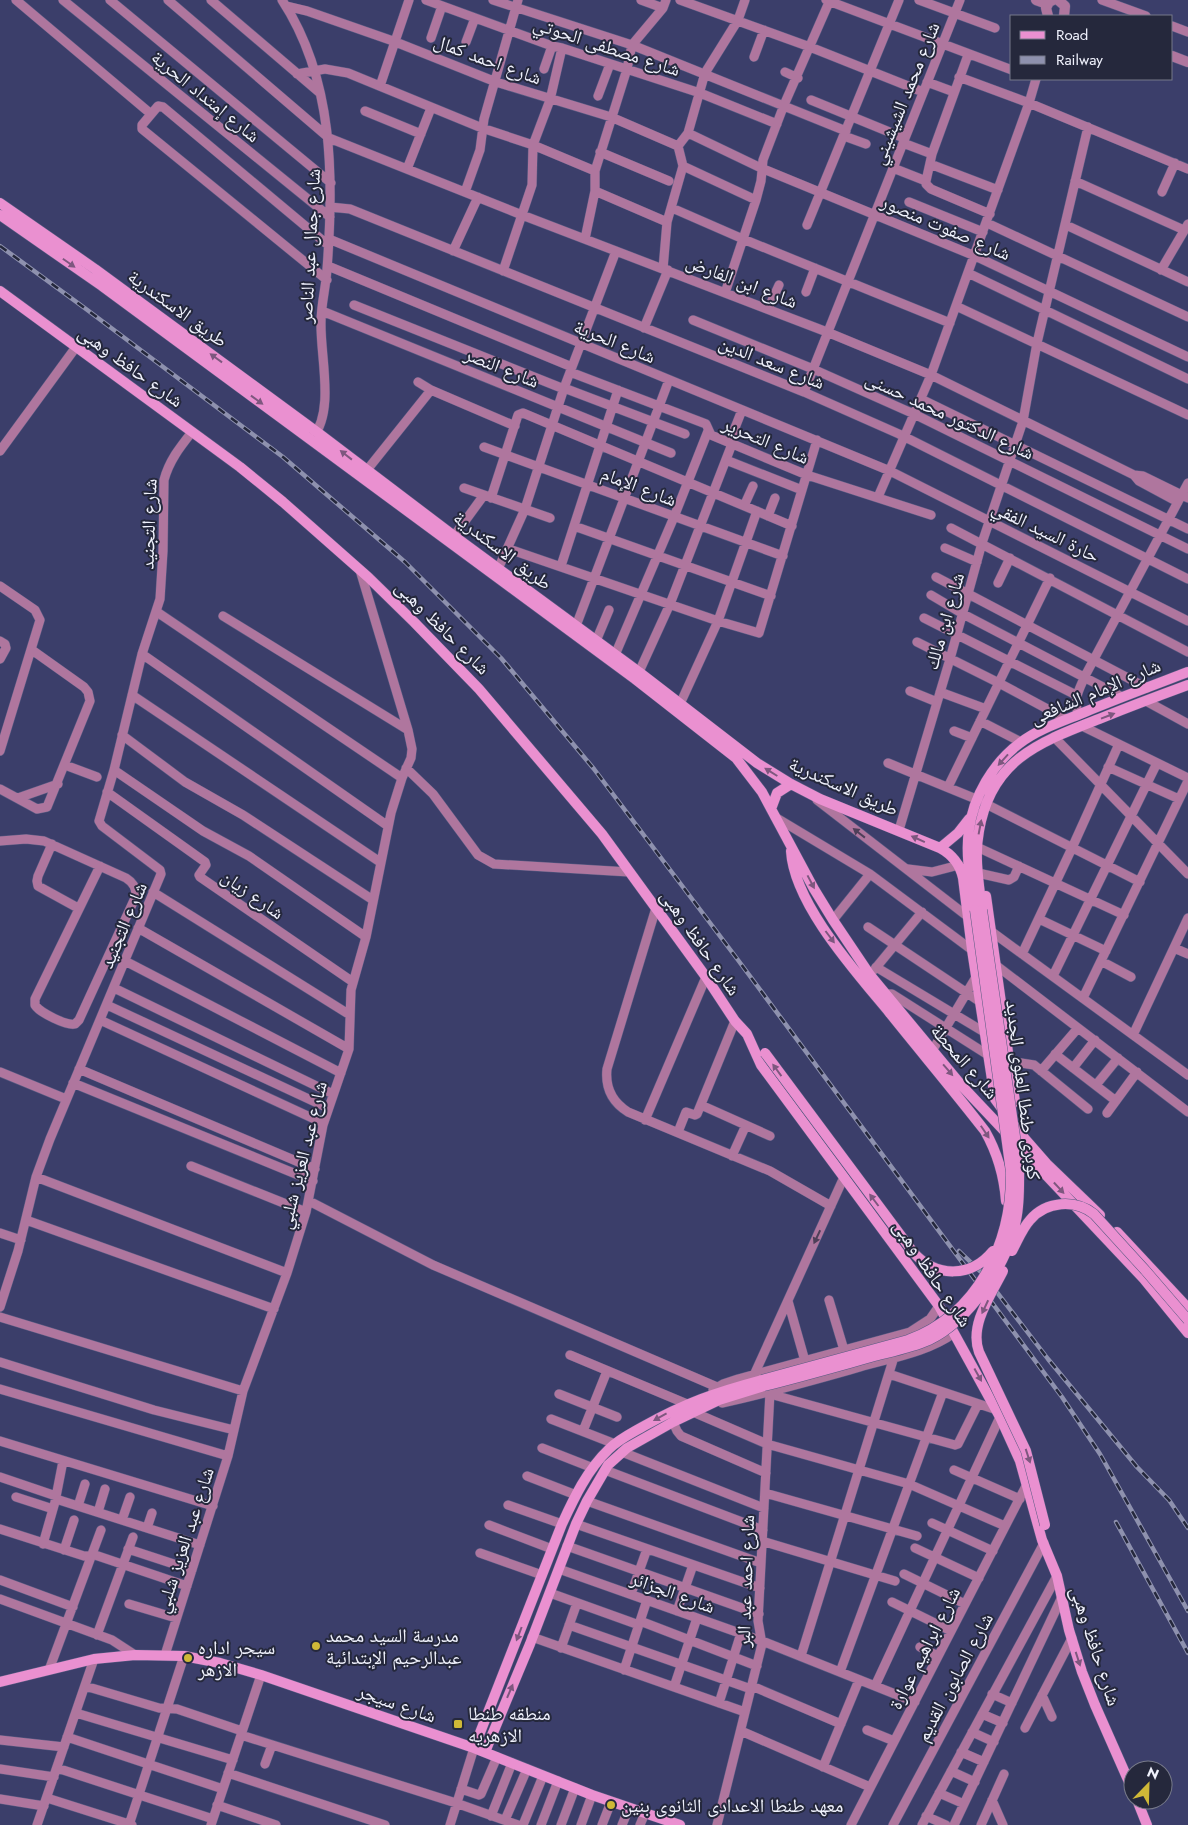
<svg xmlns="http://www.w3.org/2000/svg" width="1188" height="1825" font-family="Jost,'Noto Naskh Arabic',sans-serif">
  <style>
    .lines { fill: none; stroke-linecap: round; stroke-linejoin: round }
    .minor-casing { stroke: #585b82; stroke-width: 10 }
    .tertiary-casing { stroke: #585b82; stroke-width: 11 }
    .secondary-casing { stroke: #585b82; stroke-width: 11 }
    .minor { stroke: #af769e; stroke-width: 9 }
    .tertiary { stroke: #af769e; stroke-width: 10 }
    .secondary { stroke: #ea90d0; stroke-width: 10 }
    .rail-casing { stroke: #8e91ae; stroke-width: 4.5 }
    .rail { stroke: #25283c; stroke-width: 2.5; stroke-dasharray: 8; stroke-linecap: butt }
    .secondary-bridge-casing { stroke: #585b82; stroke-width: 11; stroke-linecap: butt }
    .secondary-bridge { stroke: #ea90d0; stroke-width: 10 }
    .oneway { fill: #7e577f }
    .oneway2 { fill: #4e3f59 }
    .poi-dot { fill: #cfb837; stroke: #25283c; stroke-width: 2 }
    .labels { text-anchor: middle; stroke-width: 4; stroke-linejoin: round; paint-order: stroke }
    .street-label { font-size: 19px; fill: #f0f2fd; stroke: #25283c }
    .poi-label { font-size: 19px; fill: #f0f2fd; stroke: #25283c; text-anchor: start }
  </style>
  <rect width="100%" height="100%" fill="#3b3e6a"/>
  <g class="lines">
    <g class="minor-casing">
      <path id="minor" d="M16 0 151 114
        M63 0 330 217
        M110 0 331 183
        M168 0 329 138 522 215 827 332 931 375 1134 475 1143 476 1188 498
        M211 0 320 93
        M282 0C334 79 334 178 327 269 326 287 321 304 321 322 320 356 335 410 313 437
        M426 0 552 46 562 48 700 93 777 124
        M493 0 632 45 846 131
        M641 0 663 8
        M680 0 810 47 923 92
        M826 0 1012 70
        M919 0 995 28
        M1102 0 1146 16
        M286 6 307 11 393 41 496 82 611 117 678 146
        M1172 26 1188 32
        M431 38 442 6
        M466 42 475 18
        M754 57 764 30
        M544 69 552 46
        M785 72 798 78
        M297 74 325 69 348 73 482 128 533 145 595 171
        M959 77 1029 103 1188 169
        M927 82 954 92
        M380 86 409 0
        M598 96 610 64
        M811 100 904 138
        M365 111 421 134
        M688 133 761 168 975 256 1188 357
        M844 136 866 144
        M903 143 932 154
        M600 152 669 181
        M930 164 998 190
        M683 166 756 200
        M893 168 926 181
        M407 169 431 108
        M926 181 932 154 968 55
        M926 181V184L931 189 990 214
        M1075 181 1184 230
        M595 191 667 222
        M465 192 480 150 484 119 518 0
        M1162 192 1175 163
        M909 202 983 232
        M330 207 350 209 804 392 899 434 1188 579
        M672 208 743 239 950 323
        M987 223 1188 317
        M807 225 899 0
        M1066 225 1188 282
        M329 239 890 471 1188 621
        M585 239 595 191V171L627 69 632 45 663 8 666 0
        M453 251 478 197
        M328 266 572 367
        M663 269 667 222 683 166 678 146 688 133 705 73 738 20 745 0
        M1161 270 1188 224
        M503 271 532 185 533 145 550 100 562 48
        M968 273 1188 379
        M327 280 142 129V125L158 106 163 107 328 245
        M806 292 815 268
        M725 293 756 200 761 181 763 160 784 105 830 0
        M354 305 564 389
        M956 306 1188 415
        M768 309 779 285
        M322 311 671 453
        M693 320 813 369 914 414 1188 549
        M644 328 668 270
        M570 372 706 424 711 435 807 475 931 515
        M418 382 431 390 515 426
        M564 388 685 434
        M804 392 960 0
        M921 399 1188 529
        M729 443 742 410
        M484 447 783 556
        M0 451 76 347
        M726 460 802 490
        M367 470 431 390
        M1134 475 1139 481 1178 502
        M464 488 550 518
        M878 497 931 375 1029 103 1036 79
        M491 498 517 418 518 415 523 413 792 526
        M744 506 753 486
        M768 516 775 498
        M574 526 771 596
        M951 528 1188 652
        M454 536 484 495
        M945 548 977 562
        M509 549 718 621 759 633 817 440
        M561 566 618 390
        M498 569 525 509 564 388 616 251
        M936 577 1147 688
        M998 583 1010 558
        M0 586 35 610 40 620 0 751
        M931 595 963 614 1122 697
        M157 612 402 778
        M223 616 408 730
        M924 618 1076 695
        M576 626 669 380
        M0 641 5 644 6 648 0 659
        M596 641 609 610
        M917 642 999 683 1066 719
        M142 654 388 826
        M615 655 674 517 708 431
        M639 672 670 604 732 444
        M910 691 937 702
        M940 692 986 709
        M132 695 380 862
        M1146 701 1188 724
        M680 704 718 621 757 511
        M1078 715C1074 697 1078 692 1085 676L1188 483
        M980 721 1021 742
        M1082 726 1188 778
        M954 731 972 738
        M122 735 185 782 243 815 373 900
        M1054 737 1188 874
        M888 763 976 799
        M65 765 97 777
        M1108 767 1179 799
        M406 768 433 794 478 855 494 864 629 872
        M114 770 203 831 249 856 366 937
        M948 787 1050 578
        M0 789 37 809 47 807 90 701 88 692 84 687 32 650
        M107 792 205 862 206 865 199 875 200 877 353 982
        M18 798 58 784
        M817 800 967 916
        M986 804 1140 882
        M775 817 870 874 972 950
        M899 830 950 659 982 543 1023 421 1037 343 1088 127
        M0 841 26 839 44 841 126 878C134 883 137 889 135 898L79 1020 75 1024C67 1026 40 1013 35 1005V999L100 866
        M52 844 38 876 37 881 38 886 78 908
        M977 847 1124 915
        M908 869 932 872 959 865
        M978 873 1009 880 1014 877 1019 866
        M153 892 350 1015
        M656 908 607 1069C605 1088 612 1102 628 1112L770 1171 831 1206
        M1039 919 1106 951
        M833 920 870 874
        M868 927 979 1001
        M138 928 349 1049
        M992 932 1188 1075
        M1174 948 1188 954
        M1022 954 1072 848 1119 744
        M125 961 341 1073
        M1101 961 1131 977
        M997 966 1188 1112
        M876 967 984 1032
        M874 970 922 912
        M1053 976 1157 763
        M114 988 333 1094
        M885 994H892L988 1055
        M1083 998 1188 781
        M107 1005 328 1108
        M100 1020 323 1123
        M1133 1035 1188 918
        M932 1051 976 977
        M1055 1054 1116 1101
        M1021 1063 1034 1065 1088 1109
        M1073 1068 1095 1040
        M79 1069 315 1169
        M1041 1071 1078 1028
        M0 1072 66 1099
        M73 1083 313 1181
        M1096 1085 1118 1058
        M701 1105 770 1136
        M1107 1113 1137 1072
        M645 1120 706 977
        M678 1132 686 1112 695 1115 697 1114 735 1021
        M732 1156 746 1125
        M191 1166 306 1212
        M36 1177 287 1273
        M309 1201 433 1265 717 1387
        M26 1220 274 1309
        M0 1233 21 1240
        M829 1300 844 1350
        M788 1301 805 1361
        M0 1307 18 1251 36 1177 50 1139 161 874 160 870 102 826 99 821 114 770 142 654 160 599 163 551 164 480C169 461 180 447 192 432
        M0 1317 243 1391
        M570 1355 687 1404
        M0 1362 154 1410 234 1430
        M889 1374 997 1410
        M754 1375 844 1177
        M0 1389 228 1456
        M713 1390 723 1384 738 1379 910 1332 930 1319 939 1306
        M559 1394 617 1417
        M770 1394 955 1445 958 1444 978 1404
        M722 1403C769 1393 814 1380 860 1367 891 1358 928 1352 954 1333
        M693 1412 767 1444 909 1484 1005 1526
        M551 1419 615 1444
        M673 1422 677 1431 681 1436 766 1473
        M583 1431 607 1371
        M0 1441 213 1506
        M542 1448 593 1468
        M622 1452 764 1508
        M605 1470 763 1530
        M954 1470 1020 1499
        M527 1476 576 1495
        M0 1477 56 1496
        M765 1493 917 1536
        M16 1497 53 1509
        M56 1499 200 1545
        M587 1501 761 1563
        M508 1505 562 1524
        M78 1506 85 1484
        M98 1512 105 1489
        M122 1520 130 1497
        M932 1523 993 1551
        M576 1524 760 1588
        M489 1525 552 1549
        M147 1528 152 1513
        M0 1529 84 1556 95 1555 187 1586
        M762 1541 895 1581
        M43 1544 55 1502 63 1461
        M567 1546 759 1614
        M915 1548 979 1578
        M128 1549 192 1570
        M64 1550 74 1520
        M480 1553 542 1575
        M559 1569 762 1641 915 1702
        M904 1574 965 1604
        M0 1580 73 1607
        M550 1593 639 1625
        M631 1594 647 1549
        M0 1599 112 1640 135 1655
        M892 1602 951 1631
        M129 1604 176 1618
        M677 1611 693 1565
        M640 1621 757 1666
        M569 1625 751 1689
        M97 1635 133 1537
        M532 1637 745 1712
        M920 1647 938 1656
        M561 1648 577 1603
        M165 1655 228 1456 243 1391 287 1273 306 1212 323 1125 349 1049 351 990 366 937 391 813 402 778 411 758 412 749 408 730 360 570
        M801 1656 894 1357
        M49 1670 101 1530
        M624 1670 647 1600
        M840 1672 943 1392
        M85 1686 159 1708 177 1709 242 1731
        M752 1686 841 1724
        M875 1686 1000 1417
        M674 1687 697 1618
        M992 1694 1012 1703
        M1042 1695 1052 1717
        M719 1703 741 1633
        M76 1713 233 1760
        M982 1714 1003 1723
        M1025 1728 1072 1638
        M867 1730 894 1741
        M741 1731 870 1787
        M972 1732 994 1742
        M241 1735 456 1803 518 1825
        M67 1737 223 1789
        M0 1740 64 1747
        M961 1752 984 1762
        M265 1764 272 1745
        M823 1767 859 1680
        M57 1768 213 1819
        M0 1769 54 1777
        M951 1771 975 1782
        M228 1773 385 1825
        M461 1789 479 1795 481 1794 497 1757
        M939 1793 964 1804
        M47 1798 132 1825
        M0 1799 44 1806
        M992 1800 1003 1825
        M217 1805 276 1825
        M491 1816 512 1763
        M926 1816 946 1825
        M505 1820 527 1769
        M37 1825 94 1659
        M129 1825 184 1656
        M211 1825 261 1675
        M450 1825 474 1748
        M523 1825 543 1776
        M541 1825 558 1781
        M561 1825 575 1788
        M581 1825 592 1795
        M602 1825 611 1802
        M622 1825 629 1808
        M640 1825 645 1813
        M717 1825 762 1644 758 1621 770 1392
        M851 1825 1026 1486
        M893 1825 1044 1543
        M922 1825 1057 1576
        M954 1825 1061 1599
        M981 1825 1004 1774"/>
    </g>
    <g class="tertiary-casing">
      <path id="tertiary" d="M1036 0 1047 4
        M1058 0 1065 6 1064 16
        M1048 16 1046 8 1049 2 1053 0
        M1172 56 1188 62"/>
    </g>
    <g class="secondary-casing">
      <path id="secondary" d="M0 203 95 269 317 432 454 536 639 672 757 763 791 784 820 799 940 848C953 855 960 864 963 878L972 950 995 1099 1019 1132 1047 1164 1100 1215
        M0 215 102 286 311 440 635 679 736 758 762 792 814 889 833 920 870 975 962 1086 1144 1279 1188 1333
        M0 291 240 467 283 502 368 577 414 622 479 689 602 834 706 977 735 1021 747 1034 761 1065 939 1306 1000 1417 1020 1461 1042 1540 1057 1576 1069 1630 1082 1672 1095 1705 1133 1791
        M771 809 777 793 791 784
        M940 848 958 833 969 819
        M791 851C794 904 856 972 889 1012 921 1052 954 1091 985 1131 998 1154 1004 1175 1006 1201
        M986 896 1015 1102
        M975 910C971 884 965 855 969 830 973 797 993 763 1020 743 1038 729 1063 721 1085 712 1119 698 1154 685 1188 672
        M982 910C979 884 974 857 979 831 991 759 1040 742 1099 719 1129 707 1158 696 1188 685
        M1117 1232 1188 1308
        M0 1682 94 1659 135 1655 184 1656 220 1663 261 1675 474 1748 592 1795 680 1825
        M474 1748 562 1524C574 1498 587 1470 609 1449 619 1439 632 1433 644 1426 685 1403 717 1392 762 1380
        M485 1752 530 1644 576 1524 587 1501 608 1465 627 1448 673 1422 719 1400 764 1386
        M1137 1800 1147 1825"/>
    </g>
    <use href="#minor" class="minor"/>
    <use href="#tertiary" class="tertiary"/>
    <use href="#secondary" class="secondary"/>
    <g class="rail-casing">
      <path id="rail" d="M0 246 86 309 283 457 405 562 501 658 594 769 738 960 1062 1397 1100 1454 1188 1611
        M959 1251 983 1274 1048 1359 1137 1467 1169 1500 1188 1528
        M1116 1522 1188 1653"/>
    </g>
    <use href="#rail" class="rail"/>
    <g class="secondary-bridge-casing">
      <path id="secondary-bridge" d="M765 1053 913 1252C936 1278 971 1278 993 1251
        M1012 1251C1018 1240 1022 1229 1030 1220 1046 1201 1075 1199 1094 1214L1145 1270 1188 1320
        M1003 1271C991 1295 969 1325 979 1352L1026 1451 1045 1525
        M762 1380 908 1340C978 1314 1012 1243 1011 1172L975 910
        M764 1386C800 1377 835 1367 871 1357 890 1352 911 1348 929 1340 969 1321 1008 1264 1016 1220 1020 1202 1019 1182 1019 1164L982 910"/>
    </g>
    <use href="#secondary-bridge" class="secondary-bridge"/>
  </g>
  <defs><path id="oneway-solid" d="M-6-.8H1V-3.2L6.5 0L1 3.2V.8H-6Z" transform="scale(1.25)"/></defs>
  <g class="oneway">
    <use href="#oneway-solid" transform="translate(69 263) rotate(35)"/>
    <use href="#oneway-solid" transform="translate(216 358) rotate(-144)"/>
    <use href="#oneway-solid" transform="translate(257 400) rotate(36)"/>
    <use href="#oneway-solid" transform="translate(346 455) rotate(-142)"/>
    <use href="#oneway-solid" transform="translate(1108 716) rotate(-21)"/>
    <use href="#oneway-solid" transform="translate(1003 760) rotate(132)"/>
    <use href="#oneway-solid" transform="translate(771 772) rotate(-148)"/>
    <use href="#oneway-solid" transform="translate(980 827) rotate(-79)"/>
    <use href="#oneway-solid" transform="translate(918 839) rotate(-156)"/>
    <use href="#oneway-solid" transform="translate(811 882) rotate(62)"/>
    <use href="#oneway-solid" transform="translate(830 937) rotate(53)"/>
    <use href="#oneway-solid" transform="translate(777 1070) rotate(-126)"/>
    <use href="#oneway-solid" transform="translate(948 1070) rotate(49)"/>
    <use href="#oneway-solid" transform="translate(985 1132) rotate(56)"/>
    <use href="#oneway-solid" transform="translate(1059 1188) rotate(47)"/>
    <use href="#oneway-solid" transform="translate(874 1200) rotate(-127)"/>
    <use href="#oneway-solid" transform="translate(985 1307) rotate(115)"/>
    <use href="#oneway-solid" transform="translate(978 1375) rotate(61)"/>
    <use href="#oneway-solid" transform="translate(660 1417) rotate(151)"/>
    <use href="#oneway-solid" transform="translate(1028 1456) rotate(72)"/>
    <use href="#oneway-solid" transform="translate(519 1634) rotate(111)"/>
    <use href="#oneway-solid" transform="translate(1078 1659) rotate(72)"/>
    <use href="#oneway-solid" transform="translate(510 1691) rotate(-67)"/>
  </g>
  <g class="oneway2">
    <use href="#oneway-solid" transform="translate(859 833) rotate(-142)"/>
    <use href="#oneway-solid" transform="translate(817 1237) rotate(115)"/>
  </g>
  <g class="poi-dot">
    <circle cx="316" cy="1646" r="5"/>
    <circle cx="188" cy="1658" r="5"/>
    <rect x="453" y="1719" width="10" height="10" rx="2.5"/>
    <circle cx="611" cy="1805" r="5"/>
  </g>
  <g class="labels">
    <g class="street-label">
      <text transform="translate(607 46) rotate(18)" y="7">شارع مصطفى الحوتي</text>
      <text transform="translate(488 59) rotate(20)" y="7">شارع احمد كمال</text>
      <text transform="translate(905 93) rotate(-68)" y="7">شارع محمد الشيشيني</text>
      <text transform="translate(206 96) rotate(39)" y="7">شارع إمتداد الحرية</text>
      <text transform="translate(946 227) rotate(23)" y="7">شارع صفوت منصور</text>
      <text transform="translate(309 246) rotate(-87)" y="7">شارع جمال عبد الناصر</text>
      <text transform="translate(742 281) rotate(21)" y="7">شارع ابن الفارض</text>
      <text transform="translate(178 308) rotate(36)" y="7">طريق الاسكندرية</text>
      <text transform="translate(615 341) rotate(22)" y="7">شارع الحرية</text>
      <text transform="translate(772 362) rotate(22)" y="7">شارع سعد الدين</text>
      <text transform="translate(131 366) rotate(36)" y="7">شارع حافظ وهبى</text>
      <text transform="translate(502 367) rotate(22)" y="7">شارع النصر</text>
      <text transform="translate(950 415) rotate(25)" y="7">شارع الدكتور محمد حسنى</text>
      <text transform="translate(766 440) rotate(23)" y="7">شارع التحرير</text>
      <text transform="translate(639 486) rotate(21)" y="7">شارع الإمام</text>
      <text transform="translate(148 524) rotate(-88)" y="7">شارع التجنيد</text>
      <text transform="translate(1046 531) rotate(26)" y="7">حارة السيد الفقي</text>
      <text transform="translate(503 550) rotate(37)" y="7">طريق الاسكندرية</text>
      <text transform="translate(944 621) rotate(-74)" y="7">شارع ابن مالك</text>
      <text transform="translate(443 627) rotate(45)" y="7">شارع حافظ وهبى</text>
      <text transform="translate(1095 691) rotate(-23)" y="7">شارع الإمام الشافعى</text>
      <text transform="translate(844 786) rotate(24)" y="7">طريق الاسكندرية</text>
      <text transform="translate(253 894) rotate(35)" y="7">شارع زيان</text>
      <text transform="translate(123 925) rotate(-67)" y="7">شارع التجنيد</text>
      <text transform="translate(701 942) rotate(55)" y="7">شارع حافظ وهبى</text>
      <text transform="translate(965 1061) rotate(49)" y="7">شارع المحطة</text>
      <text transform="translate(1024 1090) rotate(83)" y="7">كوبرى طنطا العلوى الجديد</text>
      <text transform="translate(302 1155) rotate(-76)" y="7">شارع عبد العزيز شلبي</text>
      <text transform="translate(933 1273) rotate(56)" y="7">شارع حافظ وهبى</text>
      <text transform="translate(184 1540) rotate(-72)" y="7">شارع عبد العزيز شلبي</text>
      <text transform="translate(745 1581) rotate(-88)" y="7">شارع احمد عبد البر</text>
      <text transform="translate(673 1592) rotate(20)" y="7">شارع الجزائر</text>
      <text transform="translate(1096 1646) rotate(72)" y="7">شارع حافظ وهبى</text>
      <text transform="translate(924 1648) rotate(-63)" y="7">شارع ابراهيم عوارة</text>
      <text transform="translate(954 1677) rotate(-62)" y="7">شارع الصابون القديم</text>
      <text transform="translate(397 1703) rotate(19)" y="7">شارع سيجر</text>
    </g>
    <g class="poi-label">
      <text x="326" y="1642">مدرسة السيد محمد<tspan x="326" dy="22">عبدالرحيم الإبتدائية</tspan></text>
      <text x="198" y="1654">سيجر اداره<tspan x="198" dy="22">الازهر</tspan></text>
      <text x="468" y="1720">منطقه طنطا<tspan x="468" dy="22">الازهريه</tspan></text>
      <text x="621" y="1812">معهد طنطا الاعدادى الثانوى بنين</text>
    </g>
  </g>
  <rect x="1010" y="15" width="162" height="65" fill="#25283c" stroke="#767989"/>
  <rect x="1020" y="31" width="25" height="8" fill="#ea90d0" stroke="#767989"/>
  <text x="1056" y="40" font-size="15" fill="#f0f2fd">Road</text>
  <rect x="1020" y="56" width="25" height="8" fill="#8e91ae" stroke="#767989"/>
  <text x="1056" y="65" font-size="15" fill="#f0f2fd">Railway</text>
  <g transform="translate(1148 1785) rotate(23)"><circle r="24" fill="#25283c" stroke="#767989"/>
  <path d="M0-4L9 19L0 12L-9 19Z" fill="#cfb837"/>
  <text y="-8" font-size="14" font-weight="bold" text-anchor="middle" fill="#f0f2fd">N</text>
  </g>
</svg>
